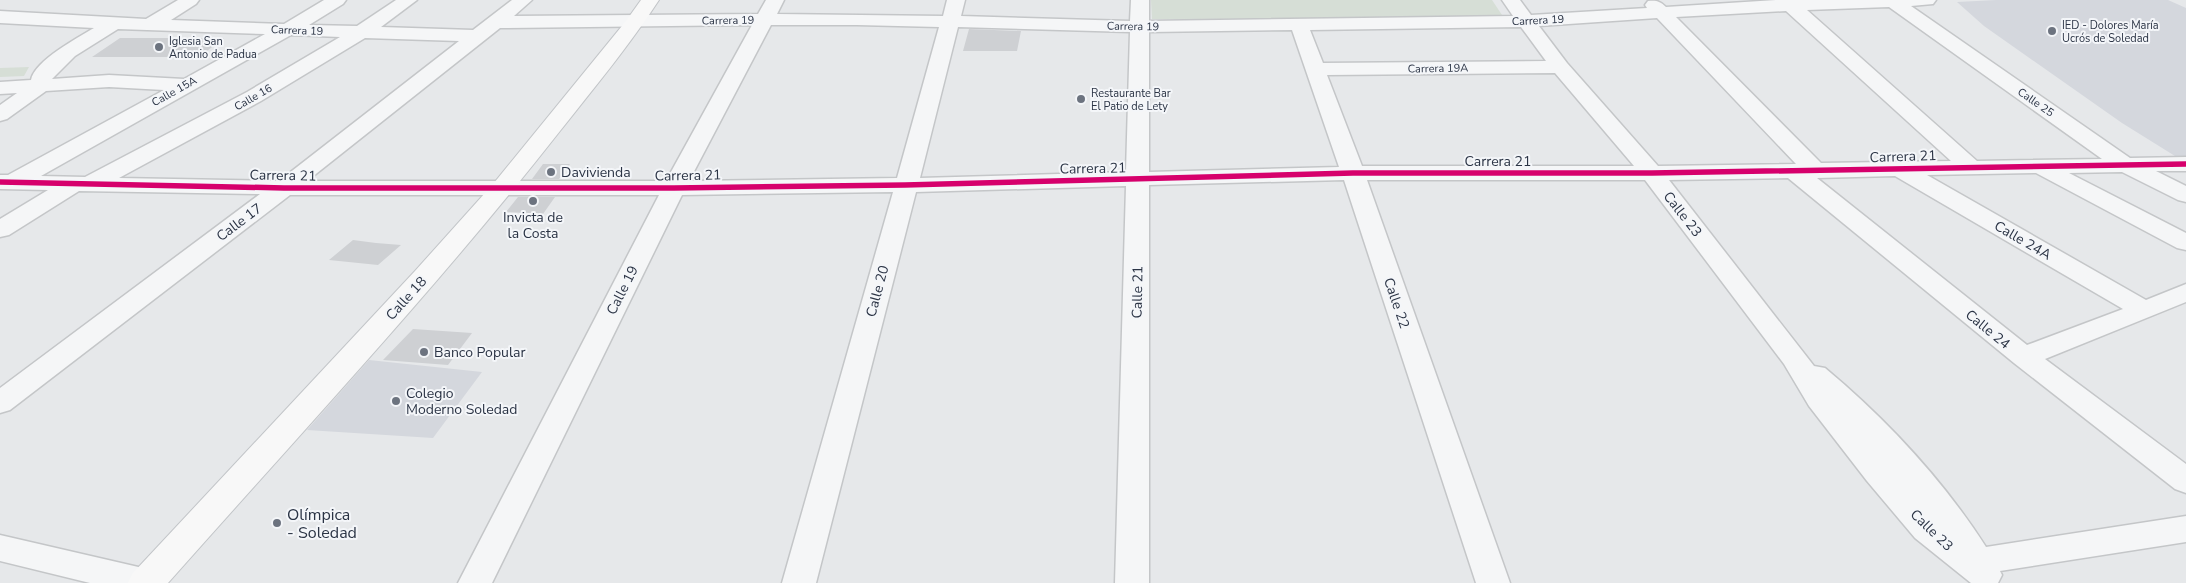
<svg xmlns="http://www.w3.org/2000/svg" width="2186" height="583" font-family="'Nunito Sans',sans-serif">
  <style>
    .built { fill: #d4d7dd }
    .green { fill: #d6ded6 }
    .building { fill: #ced0d3 }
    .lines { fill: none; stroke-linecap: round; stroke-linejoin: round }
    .minor-casing { stroke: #c4c6c8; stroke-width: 3 }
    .major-casing { stroke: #c2c5c8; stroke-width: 2 }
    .minor { fill: #f5f6f7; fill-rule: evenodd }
    .major { fill: #f8f8f8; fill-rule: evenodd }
    .cycleway-casing { stroke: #f4f6f9; stroke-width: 9 }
    .cycleway { stroke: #d6006c; stroke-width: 5.5 }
    .poi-dot { fill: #6c737f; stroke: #f4f6f9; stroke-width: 2 }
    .labels { text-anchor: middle; stroke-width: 4; stroke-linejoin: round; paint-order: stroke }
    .far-street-label { font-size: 11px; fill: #2b3445; stroke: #f4f6f9 }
    .far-poi-label { font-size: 11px; fill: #2b3445; stroke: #f4f6f9; text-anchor: start }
    .street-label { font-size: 14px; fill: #2b3445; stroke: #f4f6f9 }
    .poi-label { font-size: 14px; fill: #2b3445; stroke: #f4f6f9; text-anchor: start }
    .near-poi-label { font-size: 16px; fill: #2b3445; stroke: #f4f6f9; text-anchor: start }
  </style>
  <rect width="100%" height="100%" fill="#e6e8ea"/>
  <path class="built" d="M1996 0H2168L2186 8V156H2175L2122 123 1984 26 1957 2Z
    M369 360 482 372 433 438 307 430Z"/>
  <path class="green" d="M1151 0H1492L1504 18 1152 19Z
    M29 67 24 76 0 77V68Z"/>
  <path class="building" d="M969 29 1021 31 1017 51H963Z
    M120 38H224L199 57H92Z
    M543 164H570L559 179H532Z
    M518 197H555L543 214 506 212Z
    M353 240 376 243 401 245 378 265 329 260Z
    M413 329 472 333 448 365 383 360Z"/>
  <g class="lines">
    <g class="minor-casing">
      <path id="minor" d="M178 0H199L196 4 171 20 284 24 324 0H346L343 4 309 25 357 26 396 0H417L381 27 473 30 512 0H532L514 16 758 14 766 0H784L777 14 943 16 947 0H965L961 16 1130 21 1131 0H1149V21L1513 16 1502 0H1520L1531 15 1647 8 1645 5 1648 1C1656 0 1660 1 1666 7L1776 0H1936L1933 4 1911 6 2130 158 2186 157V171H2156L2186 186V202L2178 200 2122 172 2069 173 2186 233V250L2177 248 2036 173 1927 175 2146 300 2186 284V302L2045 359 2186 464V493L2175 489 2014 363 1788 178 1669 180 1814 366 1825 368C1886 419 1943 480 1986 547L2186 516V542L2000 571 2002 575 1998 583H1971L1915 538 1867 481 1809 406 1784 364 1645 180H1367L1510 583H1476L1344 180 1149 185V583H1115L1126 186 916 192 816 583H782L893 192 682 195 492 583H458L659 195H290L10 410 0 413V388L260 194 79 191 9 235 0 237V219L48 190 0 189V175H8L164 90 109 87 46 91 7 119 0 121V105L17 93 0 94V82L31 80C34 61 79 37 94 28L0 23V11L146 19ZM1889 7 2102 159 1977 161 1807 10ZM1786 11 1951 161 1821 163 1676 17ZM1657 18 1796 164 1658 166 1567 63 1539 26ZM752 25 666 181H307L500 28ZM771 25H857L939 27 897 178 689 181ZM958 27 1130 32 1126 172 920 178ZM1521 27 1546 61 1323 63 1310 30ZM118 29 265 34 184 79 109 75 52 79 75 56ZM1292 30 1339 167 1149 172V32ZM291 35 340 37 247 92 85 177 41 176ZM365 38 459 41 279 181 119 178 261 101ZM1555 73 1634 166H1362L1327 75ZM1895 176 2123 309 2027 345 1817 178Z
        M0 535 147 569 159 573 164 583H90L0 561Z"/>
    </g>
    <g class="major-casing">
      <path id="major" d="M641 0H659C629 46 594 88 560 131 437 288 300 434 168 583H128L133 573 415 271 494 183 626 21Z"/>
    </g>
    <use href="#minor" class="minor"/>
    <use href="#major" class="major"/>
    <g class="cycleway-casing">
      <path id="cycleway" d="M0 182 284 188H674L905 185 1353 173H1652L2186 164"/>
    </g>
    <use href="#cycleway" class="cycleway"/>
  </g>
  <g class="poi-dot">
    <circle cx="2052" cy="31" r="5"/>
    <circle cx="159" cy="47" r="5"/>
    <circle cx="1081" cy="99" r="5"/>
    <circle cx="551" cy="172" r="5"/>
    <circle cx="533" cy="201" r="5"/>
    <circle cx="424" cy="352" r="5"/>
    <circle cx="396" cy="401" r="5"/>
    <circle cx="277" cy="523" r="5"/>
  </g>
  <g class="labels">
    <g class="far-street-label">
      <text transform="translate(728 20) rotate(-1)" y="4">Carrera 19</text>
      <text transform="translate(1538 20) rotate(-3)" y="4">Carrera 19</text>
      <text transform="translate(1133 26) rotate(1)" y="4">Carrera 19</text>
      <text transform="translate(297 30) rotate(2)" y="4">Carrera 19</text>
      <text transform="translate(1438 68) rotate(-1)" y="4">Carrera 19A</text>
      <text transform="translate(174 91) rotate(-29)" y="4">Calle 15A</text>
      <text transform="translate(253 97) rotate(-30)" y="4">Calle 16</text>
      <text transform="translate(2036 102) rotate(35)" y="4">Calle 25</text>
    </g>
    <g class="far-poi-label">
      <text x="2062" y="29">IED - Dolores María<tspan x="2062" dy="13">Ucrós de Soledad</tspan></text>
      <text x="169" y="45">Iglesia San<tspan x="169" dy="13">Antonio de Padua</tspan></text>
      <text x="1091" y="97">Restaurante Bar<tspan x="1091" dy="13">El Patio de Lety</tspan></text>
    </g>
    <g class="street-label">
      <text transform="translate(1903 156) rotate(-2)" y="5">Carrera 21</text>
      <text x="1498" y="166">Carrera 21</text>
      <text transform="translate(1093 168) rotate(-1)" y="5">Carrera 21</text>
      <text transform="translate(283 175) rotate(1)" y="5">Carrera 21</text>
      <text transform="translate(688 175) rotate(-1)" y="5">Carrera 21</text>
      <text transform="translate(1683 214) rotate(52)" y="5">Calle 23</text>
      <text transform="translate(239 222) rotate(-37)" y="5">Calle 17</text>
      <text transform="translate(2023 240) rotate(30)" y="5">Calle 24A</text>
      <text transform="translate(622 290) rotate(-63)" y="5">Calle 19</text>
      <text transform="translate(877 291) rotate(-75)" y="5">Calle 20</text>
      <text transform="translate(1137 292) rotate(-89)" y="5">Calle 21</text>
      <text transform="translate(406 298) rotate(-48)" y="5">Calle 18</text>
      <text transform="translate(1397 303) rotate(71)" y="5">Calle 22</text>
      <text transform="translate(1988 329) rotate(39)" y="5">Calle 24</text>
      <text transform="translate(1932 530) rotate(44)" y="5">Calle 23</text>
    </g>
    <g class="poi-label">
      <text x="561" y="177">Davivienda</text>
      <text x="533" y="222" text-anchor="middle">Invicta de<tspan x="533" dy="16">la Costa</tspan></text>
      <text x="434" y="357">Banco Popular</text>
      <text x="406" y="398">Colegio<tspan x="406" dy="16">Moderno Soledad</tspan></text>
    </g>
    <g class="near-poi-label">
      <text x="287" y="520">Olímpica<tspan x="287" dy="18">- Soledad</tspan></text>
    </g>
  </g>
</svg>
